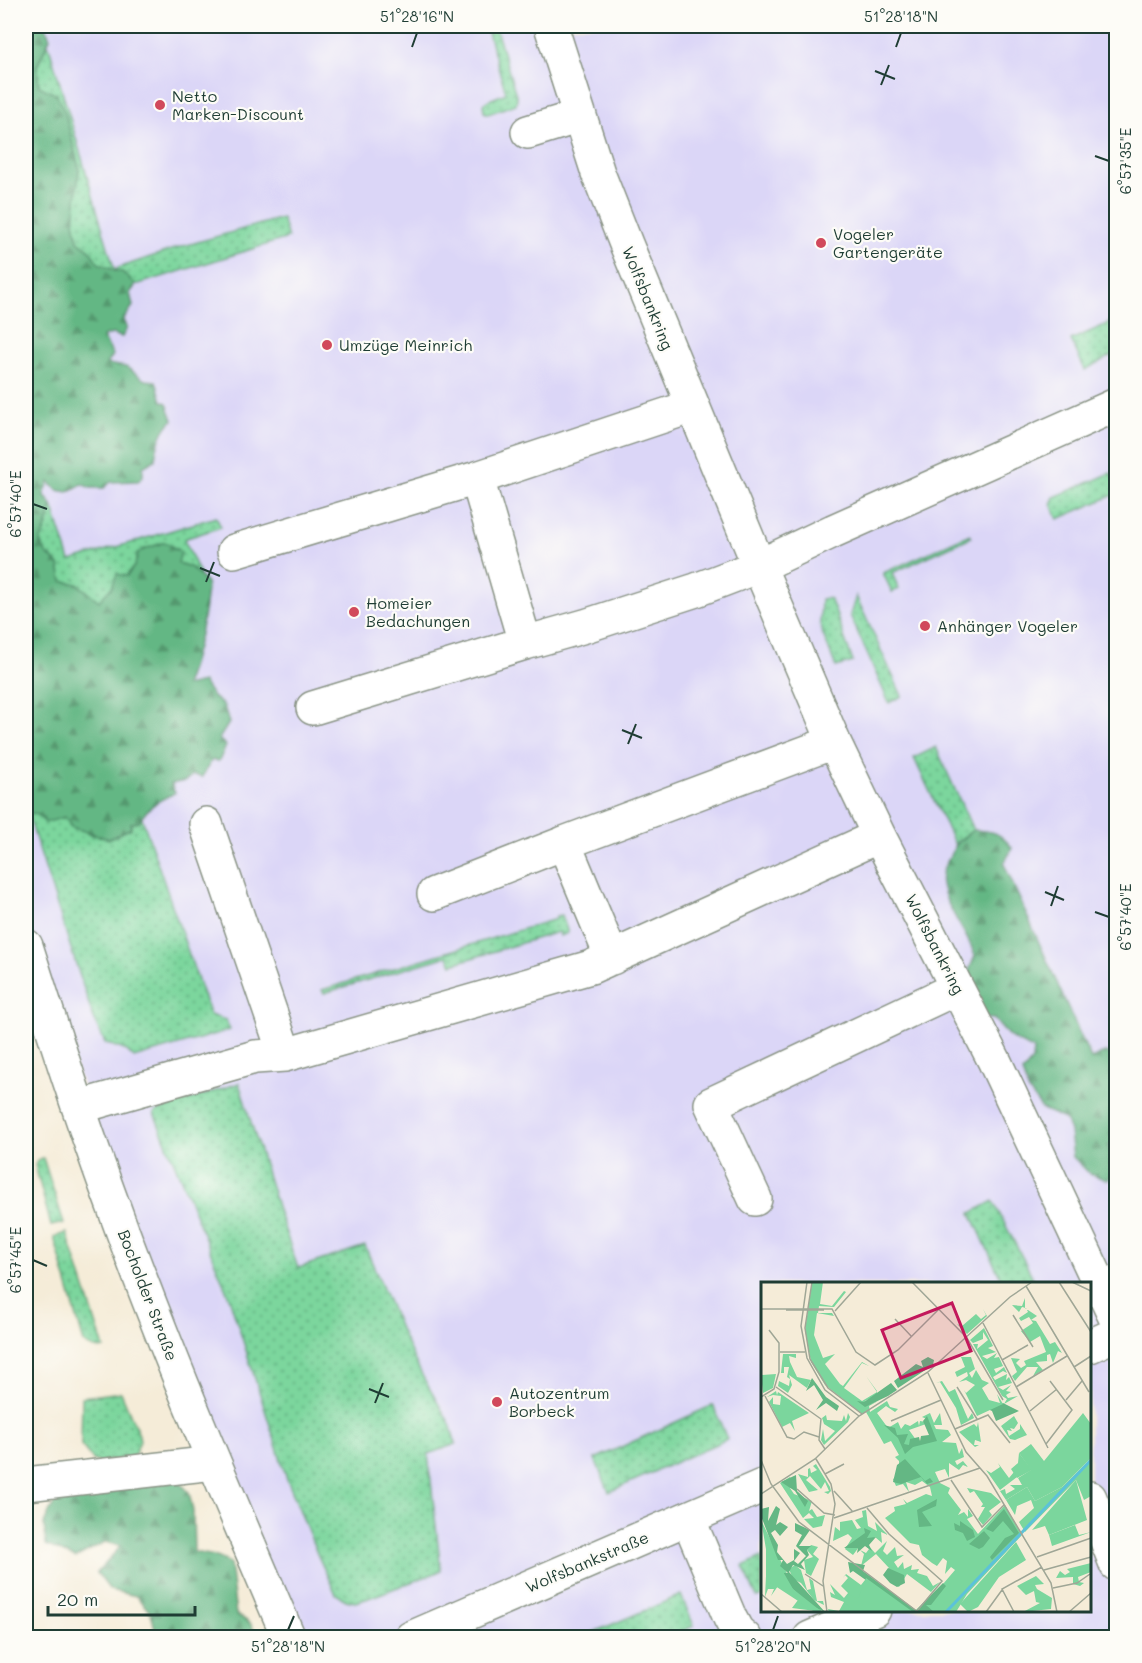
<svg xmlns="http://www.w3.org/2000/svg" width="1142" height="1663" font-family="Mali,sans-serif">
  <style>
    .built { fill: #dbd6f7; fill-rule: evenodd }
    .grass { fill: url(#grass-dots); stroke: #4d8a68; stroke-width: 1.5 }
    .forest { fill: url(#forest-firs); stroke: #427a5c; stroke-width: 1.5 }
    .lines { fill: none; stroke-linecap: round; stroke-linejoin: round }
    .minor-casing { stroke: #8a9486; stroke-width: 36 }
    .major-casing { stroke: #8a9486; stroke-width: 36 }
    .minor { stroke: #fff; stroke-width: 33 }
    .major { stroke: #fff; stroke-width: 33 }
    .ticks { fill: none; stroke: #1f3d34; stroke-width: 2 }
    .poi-dot { fill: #d1495b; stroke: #fdfcf7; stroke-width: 2 }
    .labels { text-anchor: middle; stroke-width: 4.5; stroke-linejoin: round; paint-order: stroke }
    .poi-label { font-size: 16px; fill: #1f3d34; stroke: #fdfcf7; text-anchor: start }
    .street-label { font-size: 16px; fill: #1f3d34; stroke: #fdfcf7 }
    .inset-river { fill: none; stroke: #5cc2d9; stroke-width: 3 }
    .inset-road { fill: none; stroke: #9fa696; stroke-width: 1.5 }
    .view { fill: #c2185b; fill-opacity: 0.15; stroke: #c2185b; stroke-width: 3 }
    .inset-edge { fill: none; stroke: #1f3d34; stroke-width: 3 }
    .neatline { fill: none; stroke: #1f3d34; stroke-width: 2 }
    .ticks-label { font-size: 15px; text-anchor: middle; fill: #1f3d34 }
  </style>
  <defs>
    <pattern id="grass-dots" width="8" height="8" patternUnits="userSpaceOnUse" patternTransform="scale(1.5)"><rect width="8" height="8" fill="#7bd69d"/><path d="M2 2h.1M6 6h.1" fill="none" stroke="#64af81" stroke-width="1.8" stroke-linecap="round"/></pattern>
    <pattern id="forest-firs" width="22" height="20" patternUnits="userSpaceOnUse" patternTransform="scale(1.5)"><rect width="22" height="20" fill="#64b784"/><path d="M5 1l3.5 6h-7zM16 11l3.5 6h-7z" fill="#52966d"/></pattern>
  </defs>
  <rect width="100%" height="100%" fill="#fdfcf7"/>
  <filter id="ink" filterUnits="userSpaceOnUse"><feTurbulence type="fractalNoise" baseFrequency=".0167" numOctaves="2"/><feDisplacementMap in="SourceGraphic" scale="12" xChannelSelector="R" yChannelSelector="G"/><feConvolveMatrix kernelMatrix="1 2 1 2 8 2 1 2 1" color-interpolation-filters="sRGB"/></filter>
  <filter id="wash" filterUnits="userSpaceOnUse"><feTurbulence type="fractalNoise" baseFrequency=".008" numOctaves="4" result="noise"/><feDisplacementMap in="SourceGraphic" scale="24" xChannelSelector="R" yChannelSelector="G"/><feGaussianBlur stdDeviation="1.35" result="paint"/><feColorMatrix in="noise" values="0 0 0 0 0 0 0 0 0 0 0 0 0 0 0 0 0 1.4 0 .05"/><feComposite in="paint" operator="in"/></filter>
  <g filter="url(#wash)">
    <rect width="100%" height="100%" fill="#f5ecd8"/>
    <path class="built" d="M26 26H1116V1637H290L26 935ZM762 1284H1090V1610H762Z"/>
    <path class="grass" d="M486 26H495L517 98 516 104 488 114 484 112 483 104 487 101 506 93Z
      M48 43 115 271 118 268 180 247 282 218 288 238 136 285 122 272 115 271 98 263 89 249 78 241 74 222 79 168 65 113 57 95 39 87 37 66Z
      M1116 320V353L1085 370 1071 340Z
      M1111 473 1116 483V494L1058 519 1051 504 1054 497Z
      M52 505 70 561 216 517 221 527 184 539 201 576 190 567 178 563 172 546 165 542 145 549 138 553 135 565 126 576 117 574 112 587 99 601 77 584 62 581 59 565 46 553 40 541 47 525Z
      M970 534 971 537 892 573 899 589 892 592 883 573Z
      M856 596 902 696 889 703 850 615Z
      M826 598 830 599 834 608 853 662 836 667 822 632 820 623 821 599Z
      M936 747 973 830 956 842 955 845 914 758Z
      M27 812 38 815 65 817 89 834 108 838 131 829V823L139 822 142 818 210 1015 226 1020 230 1030 134 1058 127 1051 105 1043 93 1017Z
      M562 915 568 933 560 936 558 932 452 964 448 956 324 993 322 990 556 919V916Z
      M239 1083 280 1216 298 1268 365 1246 404 1338 423 1377 450 1424 456 1444 428 1454 441 1571 366 1599 355 1602 346 1600 336 1594 318 1556 287 1479 229 1297 154 1113 157 1111Z
      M43 1158 64 1223 51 1226 35 1165 37 1161Z
      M993 1201 1032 1276 1033 1283H991L1001 1279 971 1213Z
      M67 1233 104 1348C97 1350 90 1347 84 1343L54 1237Z
      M121 1392 139 1435 140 1441 134 1455 127 1458 99 1462 93 1460 81 1445 82 1397Z
      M713 1405 727 1439 609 1492 595 1459Z
      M762 1557V1596L757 1598 743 1566Z
      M681 1595 694 1626 668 1637H594L592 1633Z"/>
    <path class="forest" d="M26 26H45L50 38 37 66 39 86 57 95 65 113 79 168 74 222 78 241 89 249 98 263 115 271 122 272 136 285 130 293 133 306 123 320 127 328 122 337 112 334 103 337 113 355 107 364 126 367 145 380 156 381 162 401 167 403 173 420C163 427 156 447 155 460L143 467V477L138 481 111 482 104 488H90L82 484 68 492 57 490 49 482 44 495 52 505 47 525 40 542 46 553 59 565 62 581 77 584 99 601 112 587 117 574 127 576 135 565 138 553 145 549 165 542 181 552 178 563 190 567 207 583C206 615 196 656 185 686L203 682 213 697 224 706 229 723 219 739 226 746 219 761 212 760 202 777 193 775 185 781 171 784 175 793C158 801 149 805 139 822L131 823V828L109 839 71 827 65 817 45 823 38 815 27 812 26 806Z
      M973 830C992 831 1001 832 1012 848L1004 864 1091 1059 1107 1052 1116 1060V1142L1108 1146 1116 1167 1108 1180 1090 1174 1073 1157 1070 1132 1065 1119 1042 1109 1028 1090 1022 1073 1032 1061 1033 1049C1012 1040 1008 1037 994 1019L976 1018 963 984 975 956C967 931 946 910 942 884 940 876 945 864 949 857 957 842 960 840 973 830Z
      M171 1473 189 1492 193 1511 194 1552 215 1556 230 1563 236 1614 250 1623 258 1637H157L151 1613 136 1596 110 1590 97 1573 121 1546 105 1542 75 1558 46 1545 44 1524 50 1510 58 1499 72 1487Z"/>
  </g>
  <g filter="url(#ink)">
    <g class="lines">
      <g class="minor-casing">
        <path id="minor" d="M551 26 598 173 626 244 759 566 834 742 879 836 994 1060 1116 1319
          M528 132 580 116
          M477 478 525 643 585 626 696 590 759 566 833 531 1116 405
          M234 551 477 478 693 406
          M313 708 525 643
          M206 824 285 1055
          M434 894 564 843
          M612 958 564 843 834 742
          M79 1107 255 1057 285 1055 591 967 879 836
          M755 1199 711 1104 957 988
          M1090 1346 1116 1334
          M26 1484 214 1463
          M1090 1498 1116 1564
          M688 1518 730 1618 737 1631 745 1638
          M411 1638 762 1486
          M810 1638 874 1610"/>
      </g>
      <g class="major-casing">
        <path id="major" d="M26 946C54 1034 82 1122 114 1208 167 1354 228 1496 289 1638"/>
      </g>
      <use href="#minor" class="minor"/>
      <use href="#major" class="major"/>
    </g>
  </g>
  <path class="ticks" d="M412 47 417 33M896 47 901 33M875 71 895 79M881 85 889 65M1095 156 1109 161M33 504 47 509M200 568 220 576M206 582 214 562M622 730 642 738M628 744 636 724M1045 892 1064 900M1051 906 1058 886M1095 912 1109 917M33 1260 47 1266M369 1389 389 1397M375 1403 383 1383M288 1630 294 1616M773 1630 778 1616"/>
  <g class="poi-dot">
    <circle cx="160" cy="105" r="6"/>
    <circle cx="821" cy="243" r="6"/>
    <circle cx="327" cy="345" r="6"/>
    <circle cx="354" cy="612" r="6"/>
    <circle cx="925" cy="626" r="6"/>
    <circle cx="497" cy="1402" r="6"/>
  </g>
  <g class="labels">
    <g class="poi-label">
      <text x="172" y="102">Netto<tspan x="172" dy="18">Marken-Discount</tspan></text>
      <text x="833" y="240">Vogeler<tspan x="833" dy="18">Gartengeräte</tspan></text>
      <text x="339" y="351">Umzüge Meinrich</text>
      <text x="366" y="609">Homeier<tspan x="366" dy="18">Bedachungen</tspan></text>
      <text x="937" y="632">Anhänger Vogeler</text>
      <text x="509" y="1399">Autozentrum<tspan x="509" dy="18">Borbeck</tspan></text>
    </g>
    <g class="street-label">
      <text transform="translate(648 298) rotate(68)" y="6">Wolfsbankring</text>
      <text transform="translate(935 944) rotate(63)" y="6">Wolfsbankring</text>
      <text transform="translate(148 1295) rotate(69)" y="6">Bocholder Straße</text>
      <text transform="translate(587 1562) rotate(-23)" y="6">Wolfsbankstraße</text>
    </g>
  </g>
  <g transform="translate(761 1282)">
    <rect width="330" height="330" fill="#f5ecd8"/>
    <path d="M51 0H62L59 22 71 24 83 9 85 10 73 25 58 24 57 31H71L73 34 56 31 53 53 62 76 74 72 64 82 79 102 82 104 101 80 108 84 101 81 83 106 101 119 116 110 105 94 116 109V113L104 119 107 123 117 119 108 124 109 130 126 119 129 125 137 127 134 130 125 124 116 131 127 146 137 140 140 147 144 142 149 144 157 139 158 144 159 139 165 140V142L148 148 158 162 173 154 166 137 161 135 169 131 173 141 179 131 181 143H173L175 147 187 148 190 153 181 160 195 161 198 172 201 166 203 175 194 179 196 183 202 179 207 185 202 183 198 188 188 181V196L184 187 174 190 179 201 189 206 187 211 200 228 197 233 203 230 207 235V227L212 234 206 237 217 252 244 223 261 253 206 312 195 330 159 329 194 288 190 285 184 292 186 279 182 276 176 284 171 281 161 273 158 263 149 261 124 236 134 229 133 225 145 222 142 217 146 221 165 212 171 214 169 205 161 199 154 203 145 200 148 210 142 202 135 204 132 197 138 194V179L134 175 138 173 130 159 123 162 105 130 101 132 64 103 50 80 44 48ZM264 16V26L276 34 270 38 275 39 289 62 294 60 301 71 297 69 292 81 289 72 286 73V79L275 80 282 88 272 94 277 85H266L254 99 251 94 256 90 250 76 259 77 255 81 260 86 265 83 263 79 285 70 279 54 269 60 260 49 272 41 268 35 260 39 258 36 267 30 265 26 261 25 258 30 251 23 261 24ZM222 27 226 34 206 52 196 42 201 44 215 32 220 37 225 33ZM223 46 232 64 227 66 235 70 221 74 226 77 236 71 233 76 238 75 242 84 233 87 235 91 243 85 246 91 242 89 232 95 234 98 246 92 245 98 248 95 251 101 237 105 242 108 250 103 245 109 250 110 245 113 247 116 257 114 243 122 246 117 241 114 212 62H217L216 67 227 58 222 50V57L212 61 209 58ZM22 72H35V76L28 74 29 80 36 95 50 98 46 106 28 93 31 103 27 111 17 104 18 99 28 104 29 97 26 95 28 85H23V91H20ZM15 92 12 106 2 111 0 93ZM181 99 188 110 194 107 207 137 211 131 213 136 200 143 195 126 179 100 175 101ZM15 109 16 113 17 110 48 131 31 139 34 149 29 141 21 145 8 120 12 115V122L19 123 20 114 12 113 6 115ZM87 131 89 135 87 140 63 163 60 158 62 147 64 159 74 149 63 142 61 136 65 133 66 138 81 139 83 133 85 139ZM253 134 257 141 253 147 249 146 251 149 246 148 248 154 259 147V142L266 153 254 158 249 157 240 144ZM217 140 220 160 214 158 213 163H218L214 165 198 150 213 142 216 145ZM258 171 271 188 256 196 250 187 257 181ZM330 177V214L323 218 315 198 264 250 258 240 273 226 270 218 256 224 254 233 245 218 266 205 274 219 301 205ZM55 182 69 205 70 209 67 212 63 210 68 209 64 200 60 207 49 194 45 198 57 208 48 210 37 192 47 195V187L49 186 50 191 56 188 52 184ZM29 195 35 203 29 206 33 212 51 219 48 229 51 227 56 235 64 233 61 244 52 246 43 237 53 236 48 231 42 236 19 201ZM206 206 230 211 240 220 228 229 231 233 222 243 217 237 224 225H220L222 222 213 209 209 211ZM105 228 107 244 116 249 114 240 127 253 120 250 121 261 114 255 107 263 114 271 126 259 122 269 126 273 134 265 136 274 143 273 133 280 137 286 142 280 143 287 151 283 150 288 158 287 156 291 166 294 172 304 179 300 170 310 146 292 138 305 128 298 125 291 128 286 115 272 100 284 103 272 99 268 105 271 108 267 101 261 92 273 84 267 91 256 87 252 72 259 74 245 79 249V240L91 238 96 247 100 246 94 238 102 235 101 229ZM0 238 31 302 62 330 31 326 37 318 17 304 10 314 13 307H7L4 315 6 273ZM314 243 318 253 330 250 291 264 288 253ZM50 263 57 265 52 272 58 277 50 294 45 291 43 278 52 275 46 268ZM330 281V290L317 295 318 300 323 301 319 304 312 302V295L295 296 299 289 304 293 309 290 306 287ZM34 283 40 288 46 308 50 307 48 296 52 299 56 319H62L63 323 53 318 40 301 32 297 28 287ZM84 293 82 296 85 292 100 303 104 298 108 300 90 330H68L67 327 78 329 83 320 70 315 69 310 74 313 69 302 83 316 87 311 80 304 87 296ZM275 294 283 302 274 303 276 307 291 316 290 327 262 330 279 321 275 320 273 309 265 313 256 304Z" fill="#7bd69d"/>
    <path d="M167 75 173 78 172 83 137 106 133 99 155 82 162 85 160 79ZM51 96 65 115 78 124 76 129 65 121 55 128 62 118 53 103 45 109ZM130 101 136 108 127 114 104 125 96 119 103 120ZM216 108 220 109 229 126 242 121 258 129 235 139 231 129 218 123 221 120ZM166 134 176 159 152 165 144 172 137 156 123 143 134 146 136 153 147 152 143 162 148 163 149 157 158 155 159 159 160 154 168 153 162 139ZM144 177 164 199 169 196 172 200 166 202 160 195 140 202 132 200 136 183ZM35 193 36 209 47 219 44 225 34 209 20 200ZM176 217 175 224 161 230 171 244 158 245 156 228ZM8 225 7 239 15 224 19 227 15 243 19 240 27 245 19 254 14 248 10 251 17 263 16 270 26 282 33 278V267L39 271 33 279 37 282 45 274 35 264 41 253 34 249V241L49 248 38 264H50L46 268 48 273 40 282 44 288 32 283 28 290 64 330 47 322 22 297 23 291H27L19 284 22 278H17L0 234V227ZM243 227 258 251 231 278 229 275 244 256 253 252 242 239 232 250 225 247ZM199 239 212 248 214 255 206 259 202 251 194 248 193 241 199 244ZM103 246 110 249 106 256 115 255 108 263 111 269 104 264 96 271 97 266H83L104 251ZM223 249 229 256 222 265 218 267 208 262ZM87 280 104 283 102 289 155 328 182 301 185 304 170 323H165L173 330H150L92 289 89 291ZM127 286 143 293 144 301 136 305 129 301 122 293Z" fill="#64b784"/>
    <path d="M200 75H210L214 87 208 91 211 96 215 88 221 98 228 101 221 106 228 118 239 121 236 112 242 122 216 134 203 108 205 111 214 103 205 98 198 100 207 94 206 90 196 95 194 90 204 85ZM322 131 330 142V176L301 205 274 219 266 205 245 218 239 209 244 207 245 212 254 207 249 203H261L257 196 270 188 258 171 270 162 283 179ZM237 181 248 196 253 190 256 195 239 208 225 188 230 191 239 185ZM315 198 326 238 288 253 284 244 271 248ZM5 260 32 307 61 330H54L5 298ZM255 260 265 278 238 295 217 325 207 330 199 322ZM105 296 152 330H86L89 325 83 320 87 312 97 317Z" fill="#7bd69d"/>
    <path class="inset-river" d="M185 330 330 178"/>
    <path class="inset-road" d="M46 0 40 44 46 76 64 108 98 134M51 0 44 46 49 77 67 106 101 132M151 0 206 56 242 118M298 0 330 50M311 0 330 9M265 4 328 110M0 27H71L95 70 114 83 137 68 178 27M25 28H63M74 29 100 0M252 33 272 65M134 37 151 55M222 41 287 166M19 70H44M241 78 267 63M313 85 330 74M167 91 205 170 226 194 290 301 296 330M15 105 60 137 58 158 64 167M196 105 216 137M255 105 306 74M4 114 26 155 33 157 43 150 58 155M0 115 13 107 18 90V61L8 48M305 118 321 99M269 129 296 107M130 139 180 118M194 147 227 133 249 161M285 162 311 128 289 99M55 177 70 202 74 222 62 299 66 330M0 178 10 202 38 240 157 330M64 192 83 182M190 198 221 245 243 223M36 207 63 231 74 233M73 209 92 230M0 212 54 177 98 134 167 90 249 15 271 0M106 226 128 252 181 299 156 329M73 236 219 186M276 275 330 256M283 288 330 275M44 292 62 304M292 306 316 301 329 292M0 312 21 330M225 330 241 308M253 330 241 307 281 285M308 330 330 311"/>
    <path class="view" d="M191 21 210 69 140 96 121 48Z"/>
    <rect width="330" height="330" class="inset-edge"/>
  </g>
  <rect width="1142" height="1663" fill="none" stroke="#fdfcf7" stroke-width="66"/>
  <path d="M48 1606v9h147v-9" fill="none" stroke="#1f3d34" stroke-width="3"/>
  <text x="57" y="1606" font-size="18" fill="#1f3d34" stroke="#fdfcf7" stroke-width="4.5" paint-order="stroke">20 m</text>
  <rect x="33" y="33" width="1076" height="1597" class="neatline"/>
  <g class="ticks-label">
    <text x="417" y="22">51°28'16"N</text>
    <text x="901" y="22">51°28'18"N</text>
    <text transform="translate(1126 161) rotate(-90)" y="5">6°57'35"E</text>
    <text transform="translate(16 504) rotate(-90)" y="5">6°57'40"E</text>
    <text transform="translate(1126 917) rotate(-90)" y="5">6°57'40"E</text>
    <text transform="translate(16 1260) rotate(-90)" y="5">6°57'45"E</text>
    <text x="288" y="1652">51°28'18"N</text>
    <text x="773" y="1652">51°28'20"N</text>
  </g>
</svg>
